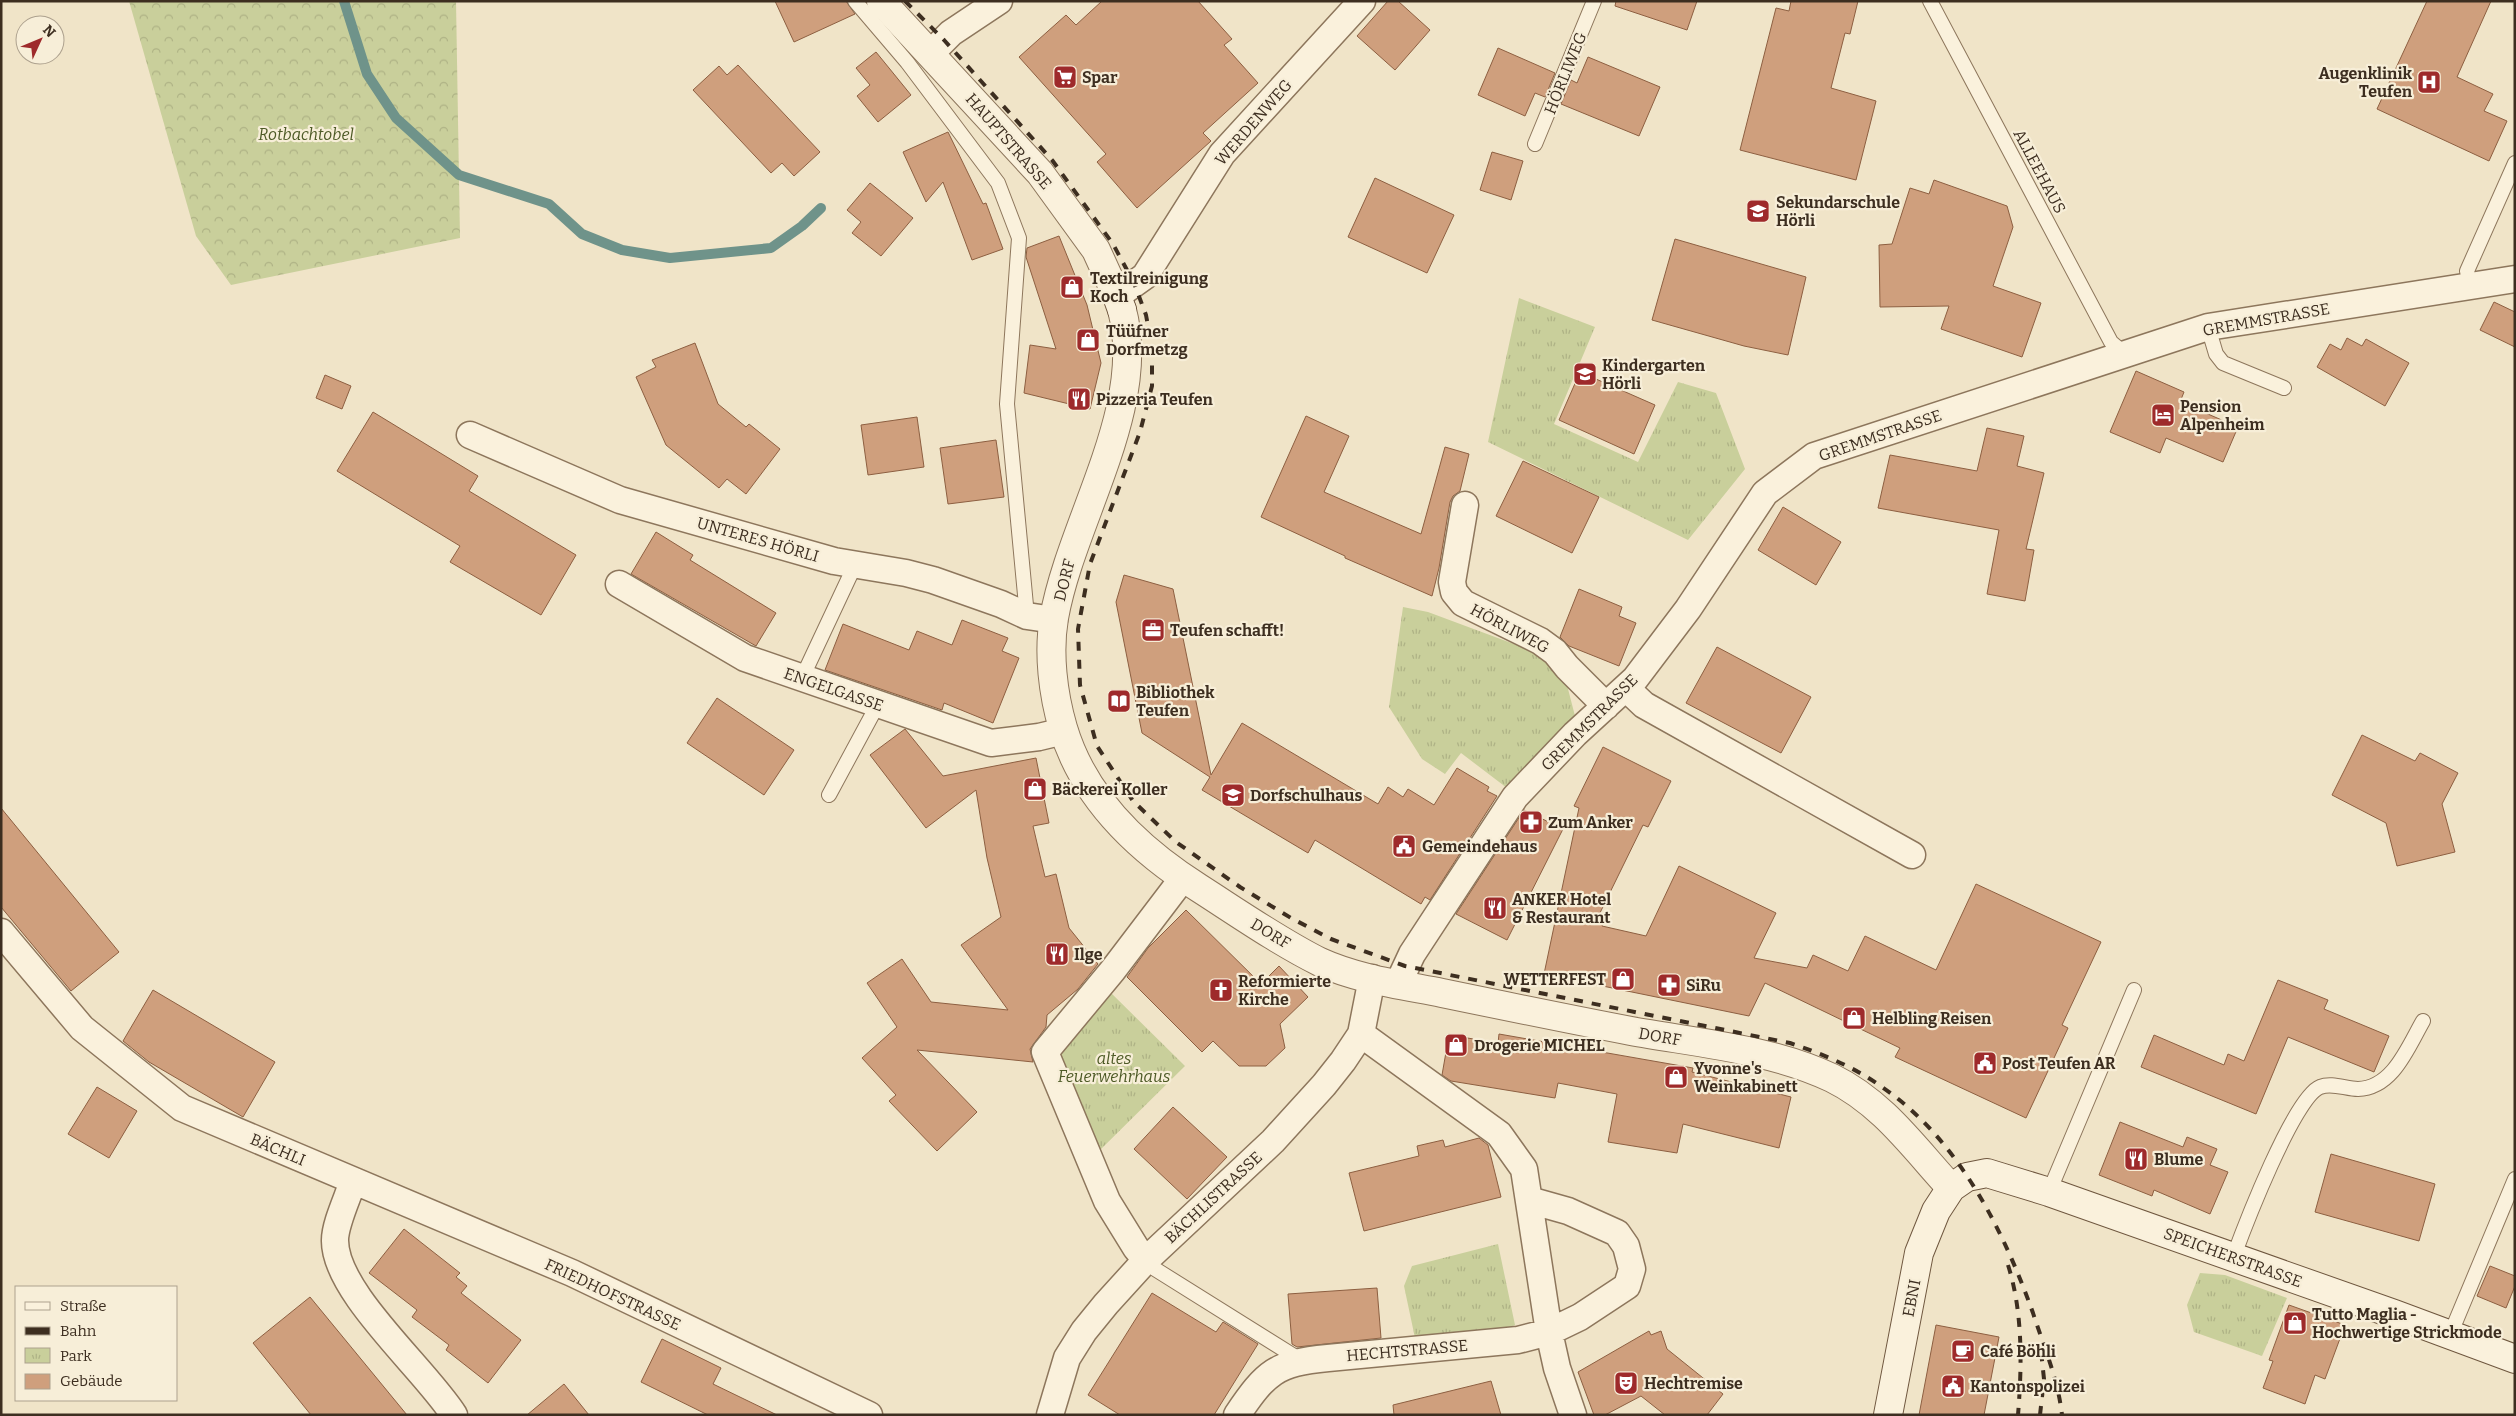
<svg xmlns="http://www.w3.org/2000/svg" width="2516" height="1416" font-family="Bitter,serif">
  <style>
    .forest { fill: url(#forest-crowns) }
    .park { fill: url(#park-tufts) }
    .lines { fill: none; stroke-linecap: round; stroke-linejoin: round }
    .stream { stroke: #6f938a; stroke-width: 10 }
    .building { fill: #cf9f7d; stroke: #8d5f41 }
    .service-casing { stroke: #8d765c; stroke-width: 16 }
    .minor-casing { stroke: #8d765c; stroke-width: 29 }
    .tertiary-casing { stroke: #8d765c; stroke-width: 30 }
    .secondary-casing { stroke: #6f573f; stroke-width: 30 }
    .service { stroke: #faf1dc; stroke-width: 14 }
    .minor { stroke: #faf1dc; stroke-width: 26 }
    .tertiary { stroke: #faf1dc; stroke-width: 28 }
    .secondary { stroke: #faf1dc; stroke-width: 28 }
    .rail { stroke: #3d2e20; stroke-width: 4; stroke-dasharray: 9 9; stroke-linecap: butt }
    .labels { text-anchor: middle; stroke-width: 4.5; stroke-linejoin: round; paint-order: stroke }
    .street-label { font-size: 16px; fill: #3d2e20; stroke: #f7eed8 }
    .poi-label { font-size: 16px; font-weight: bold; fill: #3d2e20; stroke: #f7eed8; text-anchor: start }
    .park-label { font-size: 16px; font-style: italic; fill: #4d5a26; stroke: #f7eed8 }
  </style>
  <defs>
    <pattern id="forest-crowns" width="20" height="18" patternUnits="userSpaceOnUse" patternTransform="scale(1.25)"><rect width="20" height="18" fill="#c9cf9b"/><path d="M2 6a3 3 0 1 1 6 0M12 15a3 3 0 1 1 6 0" fill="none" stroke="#aeb285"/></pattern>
    <pattern id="park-tufts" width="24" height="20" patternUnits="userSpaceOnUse" patternTransform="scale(1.25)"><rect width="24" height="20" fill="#c9cf9b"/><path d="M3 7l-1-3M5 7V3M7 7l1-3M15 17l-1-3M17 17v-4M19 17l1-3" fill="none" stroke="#aeb285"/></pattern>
  </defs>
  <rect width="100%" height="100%" fill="#f0e4c8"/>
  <path class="forest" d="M129 1H456L460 238 231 285 196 236Z"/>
  <path class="park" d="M1519 298 1595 327 1554 424 1638 462 1678 382 1716 393 1745 469 1688 540 1488 442Z
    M1403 607 1428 612 1546 656 1567 685 1575 716 1507 788 1461 753 1445 774 1422 759 1389 707Z
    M1106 988 1185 1066 1095 1155 1054 1054Z
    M1498 1244 1515 1325 1504 1329 1415 1338 1404 1286 1412 1266Z
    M2200 1273 2225 1275 2287 1298 2262 1356 2194 1332 2187 1305Z"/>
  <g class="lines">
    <path class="stream" d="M344 1 367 74 396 118 459 175 549 204 582 234 622 250 670 258 771 248 802 226 821 208"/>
  </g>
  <path class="building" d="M775 1H846L855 14 794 42Z
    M1102 1H1198L1232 39 1224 45 1258 83 1203 133 1211 141 1137 208 1097 162 1106 154 1019 57 1066 15 1076 25Z
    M1388 1H1398L1430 30 1395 70 1357 36Z
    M1616 1H1697L1687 30 1615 6Z
    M1791 1H1858L1850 34 1845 33 1831 88 1876 101 1856 180 1740 150 1776 8 1789 11Z
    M2427 1H2491L2457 77 2493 94 2484 111 2507 121 2489 161 2377 109Z
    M1498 48 1555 73 1545 97 1535 93 1525 116 1478 95Z
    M876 52 911 95 878 122 857 96 870 85 856 68Z
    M1588 57 1660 87 1639 136 1561 104 1571 80 1577 83Z
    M738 65 820 152 794 176 782 163 771 173 693 90 719 66 727 75Z
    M948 132 983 204 986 203 1003 249 972 260 943 182 926 202 903 152Z
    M1492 152 1523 161 1511 200 1480 190Z
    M1375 178 1454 215 1427 273 1348 237Z
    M1934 180 2007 206 2013 227 1993 286 2041 303 2022 357 1941 329 1949 306 1880 307 1879 245 1892 244 1910 188 1929 194Z
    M870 183 913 218 881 256 852 233 861 222 847 210Z
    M1059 236 1087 305 1101 363 1090 409 1024 393 1030 345 1056 349 1026 257 1027 248Z
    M1675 239 1806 277 1788 355 1744 346 1652 320Z
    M2494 302 2515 312V347L2480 330Z
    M2347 338 2362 346 2366 339 2409 363 2385 406 2317 367 2330 344 2341 350Z
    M695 343 718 404 746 427 749 424 780 449 746 494 727 479 719 488 666 445 636 377 656 367 652 360Z
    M2136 371 2184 392 2180 402 2238 427 2223 462 2166 438 2160 453 2110 432Z
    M1580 372 1655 405 1634 454 1559 420Z
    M325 375 351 386 342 409 316 398Z
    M373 412 478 476 469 491 576 555 541 615 450 562 460 546 337 471Z
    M1306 416 1349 436 1324 492 1421 534 1445 447 1469 454 1460 491 1453 496 1450 502 1439 568 1432 596 1345 558V556L1261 517Z
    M917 417 924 467 868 475 861 425Z
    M1987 428 2024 436 2017 466 2044 473 2026 549 2034 550 2025 601 1987 594 1999 530 1878 508 1890 455 1977 471Z
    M996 440 1004 497 948 504 940 448Z
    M1523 461 1599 497 1572 553 1496 516Z
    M1783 507 1841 542 1816 585 1758 550Z
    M656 532 693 555 690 560 776 613 756 646 631 574Z
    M1124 575 1173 589 1211 775 1242 723 1378 804 1388 787 1403 797 1408 789 1434 805 1457 768 1489 787 1487 791 1497 796 1430 900 1425 897 1421 904 1315 840 1308 853 1202 790 1210 777 1142 733 1116 602Z
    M1579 589 1622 607 1619 616 1636 623 1619 666 1569 646 1560 637Z
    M962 620 1008 638 1002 651 1019 658 993 723 944 703 942 710 825 670 843 624 909 650 917 631 952 645Z
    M1717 647 1811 697 1781 753 1686 703Z
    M717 698 794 750 764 795 687 743Z
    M905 729 943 776 1036 758 1049 823 1033 826 1045 877 1056 874 1069 928 1098 964 1078 989 1047 1015 1046 1027 1030 1049 1033 1062 917 1050 977 1112 937 1151 889 1101 896 1095 862 1058 897 1027 867 983 902 959 931 1002 1008 1010 961 945 1001 917 987 858 976 790 926 828 870 755Z
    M2362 735 2415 761 2420 753 2458 773 2442 804 2455 852 2397 866 2386 823 2332 795Z
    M1603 747 1671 781 1648 827 1643 825 1596 921 1603 922 1602 926 1646 936 1679 866 1776 913 1754 958 1807 968 1813 955 1848 971 1865 936 1936 970 1976 884 2101 942 2062 1025 2068 1028 2026 1118 1895 1057 1900 1048 1765 983 1749 1016 1544 974 1579 808 1574 806Z
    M1 808 119 952 71 991 1 907Z
    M1524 810 1563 829 1507 940 1456 914Z
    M1186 910 1261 984 1279 966 1308 997 1280 1024 1285 1048 1266 1066H1239L1213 1041 1202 1052 1127 977 1148 948Z
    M2278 980 2328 1000 2324 1009 2389 1036 2374 1072 2288 1037 2256 1114 2141 1067 2154 1035 2224 1065 2228 1054 2244 1061Z
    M153 990 275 1062 243 1117 149 1062 123 1041Z
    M1499 1034 1693 1068 1692 1072 1791 1097 1779 1148 1683 1124 1677 1153 1608 1142 1617 1094 1558 1083 1555 1098 1451 1081 1442 1075 1449 1035 1498 1043Z
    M97 1087 137 1111 109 1158 68 1134Z
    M1173 1107 1227 1157 1187 1199 1134 1149Z
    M2120 1122 2183 1147 2187 1137 2217 1149 2210 1165 2228 1172 2210 1214 2154 1190 2152 1196 2099 1175Z
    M1479 1138 1488 1145 1501 1197 1364 1231 1349 1173 1419 1156 1417 1146 1443 1140 1445 1147Z
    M2331 1154 2435 1184 2419 1241 2315 1212Z
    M404 1229 460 1273 456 1277 467 1286 461 1293 521 1340 488 1383 446 1350 449 1345 412 1317 417 1310 369 1273Z
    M2490 1266 2515 1276V1286L2506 1308 2477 1296Z
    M1377 1288 1381 1338 1297 1347 1292 1344 1288 1294Z
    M1152 1293 1216 1332 1223 1322 1258 1344 1214 1415H1120L1088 1395Z
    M310 1297 407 1415H311L253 1343Z
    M2289 1305 2345 1325 2325 1379 2315 1375 2305 1404 2263 1388 2273 1361 2269 1360Z
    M1936 1325 1999 1337 1984 1415H1919Z
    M1649 1331 1651 1335 1661 1331 1667 1349 1723 1394 1707 1415H1665L1641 1396 1605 1415H1594L1578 1372Z
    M662 1339 721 1368 713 1384 777 1415H708L641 1382Z
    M1491 1381 1501 1415H1394L1393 1405Z
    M564 1384 589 1415H527Z"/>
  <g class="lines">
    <g class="service-casing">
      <path id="service" d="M855 1 907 62 998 183 1019 238 1007 404 1027 616
        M1930 1 2111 342 2124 353
        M1535 144 1594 1
        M2470 286 2467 271 2515 163
        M2208 327 2216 354 2223 363 2284 388
        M802 678 855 565
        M829 795 878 704
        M2049 1192 2134 990
        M2233 1258C2244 1228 2294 1097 2320 1087 2332 1082 2346 1089 2358 1089 2393 1088 2408 1047 2423 1021
        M1146 1260 1155 1269 1302 1361
        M2450 1335 2515 1179"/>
    </g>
    <g class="minor-casing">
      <path id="minor" d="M931 53 951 33 999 1
        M1117 296 1145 276 1222 154 1362 1
        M470 435 620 500 834 561 906 573 933 580 1001 604 1027 616 1054 620
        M1465 505 1452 582 1454 592 1463 603 1540 641 1555 652 1567 667 1606 706
        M619 584 745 658 991 743 1039 737 1064 731
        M1626 688 1644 705 1912 855
        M1 932 82 1028 182 1108 572 1273 869 1415
        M1398 984 1412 954 1515 797 1575 734 1635 679 1688 609 1765 493 1814 456 2208 327 2515 279
        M1361 1034 1499 1134 1524 1169 1549 1332 1557 1368 1573 1415
        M353 1181C348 1197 335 1224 335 1240 334 1292 426 1370 454 1415
        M1146 1260 1136 1248 1107 1201 1045 1052 1113 970 1183 878
        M1050 1415 1067 1358 1084 1331 1106 1304 1146 1260 1273 1141 1324 1085 1343 1061 1361 1034 1372 978
        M1237 1415C1266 1372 1276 1363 1328 1358L1518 1340 1549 1332 1580 1317 1627 1286 1632 1269 1626 1246 1617 1233 1568 1211 1529 1200"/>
    </g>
    <g class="tertiary-casing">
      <path id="tertiary" d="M881 1 1040 173 1096 250 1117 296
        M1122 310C1148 408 1071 521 1054 618 1048 653 1053 694 1063 728 1084 799 1139 850 1199 888 1238 913 1278 941 1320 962 1357 979 1402 985 1442 993 1505 1006 1568 1019 1631 1031 1698 1043 1771 1049 1832 1078 1883 1103 1914 1148 1951 1188"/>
    </g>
    <g class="secondary-casing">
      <path id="secondary" d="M1117 296 1122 310
        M1888 1415 1919 1253 1936 1211 1951 1188 1967 1177 1987 1173 2049 1192 2394 1314 2515 1359"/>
    </g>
    <use href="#service" class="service"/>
    <use href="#minor" class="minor"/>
    <use href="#tertiary" class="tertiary"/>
    <use href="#secondary" class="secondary"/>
    <path class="rail" d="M905 1 944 40 1052 160 1113 244 1134 283 1146 315 1152 347V386L1140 432 1090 564 1078 629 1080 685 1097 746 1133 801 1176 842 1240 887 1291 918 1331 939 1405 966 1790 1043C1823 1054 1854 1067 1882 1087 1958 1139 2003 1229 2033 1313 2044 1347 2058 1379 2062 1415
      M2008 1265C2023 1312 2022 1366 2018 1415
      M2040 1415 2044 1379 2041 1351"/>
  </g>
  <defs>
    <g id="supermarket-square" transform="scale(1.25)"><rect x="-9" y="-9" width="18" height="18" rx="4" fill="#9e2a2b" stroke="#f7eed8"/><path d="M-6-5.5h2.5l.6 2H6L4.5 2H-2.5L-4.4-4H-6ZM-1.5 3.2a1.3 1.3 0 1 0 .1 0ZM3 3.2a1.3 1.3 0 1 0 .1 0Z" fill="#fff"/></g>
    <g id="hospital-square" transform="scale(1.25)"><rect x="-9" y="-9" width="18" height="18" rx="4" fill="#9e2a2b" stroke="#f7eed8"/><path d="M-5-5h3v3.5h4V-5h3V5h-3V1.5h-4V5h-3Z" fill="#fff"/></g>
    <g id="school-square" transform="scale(1.25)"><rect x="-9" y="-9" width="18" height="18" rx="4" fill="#9e2a2b" stroke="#f7eed8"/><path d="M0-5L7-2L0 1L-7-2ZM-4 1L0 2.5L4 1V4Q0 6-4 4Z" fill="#fff"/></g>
    <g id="shop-square" transform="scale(1.25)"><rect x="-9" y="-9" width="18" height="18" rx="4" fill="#9e2a2b" stroke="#f7eed8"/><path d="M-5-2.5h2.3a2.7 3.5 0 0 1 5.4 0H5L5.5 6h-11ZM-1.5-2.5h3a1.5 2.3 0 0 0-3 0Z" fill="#fff"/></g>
    <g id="restaurant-square" transform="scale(1.25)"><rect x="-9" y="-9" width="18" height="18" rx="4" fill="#9e2a2b" stroke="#f7eed8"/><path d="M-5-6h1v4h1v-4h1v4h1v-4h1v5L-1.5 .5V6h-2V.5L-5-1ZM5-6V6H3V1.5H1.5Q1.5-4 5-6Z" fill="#fff"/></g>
    <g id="hotel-square" transform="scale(1.25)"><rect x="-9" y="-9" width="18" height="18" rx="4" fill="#9e2a2b" stroke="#f7eed8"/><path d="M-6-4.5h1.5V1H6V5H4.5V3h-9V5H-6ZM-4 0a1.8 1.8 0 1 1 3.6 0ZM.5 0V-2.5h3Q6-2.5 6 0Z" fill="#fff"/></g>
    <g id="office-square" transform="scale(1.25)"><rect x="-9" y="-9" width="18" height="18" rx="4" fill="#9e2a2b" stroke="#f7eed8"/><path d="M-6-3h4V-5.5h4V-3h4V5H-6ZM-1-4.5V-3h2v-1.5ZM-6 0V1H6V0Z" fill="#fff"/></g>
    <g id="library-square" transform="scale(1.25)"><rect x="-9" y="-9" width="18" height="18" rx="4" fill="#9e2a2b" stroke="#f7eed8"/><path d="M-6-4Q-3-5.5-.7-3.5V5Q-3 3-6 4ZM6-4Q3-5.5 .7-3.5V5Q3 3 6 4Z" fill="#fff"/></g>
    <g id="pharmacy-square" transform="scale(1.25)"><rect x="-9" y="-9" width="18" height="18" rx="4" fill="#9e2a2b" stroke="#f7eed8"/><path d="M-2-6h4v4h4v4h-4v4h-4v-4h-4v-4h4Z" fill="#fff"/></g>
    <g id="civic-square" transform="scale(1.25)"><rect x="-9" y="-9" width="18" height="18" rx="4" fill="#9e2a2b" stroke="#f7eed8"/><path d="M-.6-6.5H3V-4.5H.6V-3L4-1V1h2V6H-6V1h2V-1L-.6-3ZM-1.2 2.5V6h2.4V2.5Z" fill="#fff"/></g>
    <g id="church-square" transform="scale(1.25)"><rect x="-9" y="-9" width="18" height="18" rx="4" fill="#9e2a2b" stroke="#f7eed8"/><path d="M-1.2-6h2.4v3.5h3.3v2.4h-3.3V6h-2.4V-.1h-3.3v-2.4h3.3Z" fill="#fff"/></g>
    <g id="cafe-square" transform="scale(1.25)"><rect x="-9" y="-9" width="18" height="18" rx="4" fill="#9e2a2b" stroke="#f7eed8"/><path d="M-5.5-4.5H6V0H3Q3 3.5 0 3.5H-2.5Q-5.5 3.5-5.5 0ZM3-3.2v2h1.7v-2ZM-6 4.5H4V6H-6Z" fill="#fff"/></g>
    <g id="theatre-square" transform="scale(1.25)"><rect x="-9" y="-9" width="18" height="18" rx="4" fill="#9e2a2b" stroke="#f7eed8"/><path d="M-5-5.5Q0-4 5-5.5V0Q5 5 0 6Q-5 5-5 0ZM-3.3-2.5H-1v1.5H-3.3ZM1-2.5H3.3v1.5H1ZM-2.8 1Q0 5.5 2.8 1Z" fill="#fff"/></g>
  </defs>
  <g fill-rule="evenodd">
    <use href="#supermarket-square" x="1065" y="77"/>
    <use href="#hospital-square" x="2429" y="82"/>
    <use href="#school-square" x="1758" y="211"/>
    <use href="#shop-square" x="1072" y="287"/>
    <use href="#shop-square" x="1088" y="340"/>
    <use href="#school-square" x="1585" y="374"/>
    <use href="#restaurant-square" x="1079" y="399"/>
    <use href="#hotel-square" x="2163" y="415"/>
    <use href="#office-square" x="1153" y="630"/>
    <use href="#library-square" x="1119" y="701"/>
    <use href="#shop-square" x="1035" y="789"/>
    <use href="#school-square" x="1233" y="795"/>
    <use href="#pharmacy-square" x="1531" y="822"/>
    <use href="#civic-square" x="1404" y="846"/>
    <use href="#restaurant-square" x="1495" y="908"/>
    <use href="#restaurant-square" x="1057" y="954"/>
    <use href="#shop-square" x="1623" y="979"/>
    <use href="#pharmacy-square" x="1669" y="985"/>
    <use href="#church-square" x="1221" y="990"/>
    <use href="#shop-square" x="1854" y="1018"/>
    <use href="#shop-square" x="1456" y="1045"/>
    <use href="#civic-square" x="1985" y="1063"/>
    <use href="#shop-square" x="1676" y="1077"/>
    <use href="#restaurant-square" x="2136" y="1159"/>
    <use href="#shop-square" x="2295" y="1323"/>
    <use href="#cafe-square" x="1963" y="1351"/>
    <use href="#theatre-square" x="1626" y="1383"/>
    <use href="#civic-square" x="1953" y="1386"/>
  </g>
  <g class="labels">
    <g class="street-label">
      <text transform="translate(1565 73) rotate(-68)" y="6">HÖRLIWEG</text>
      <text transform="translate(1253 122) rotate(-49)" y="6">WERDENWEG</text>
      <text transform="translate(1009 141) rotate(49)" y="6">HAUPTSTRASSE</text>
      <text transform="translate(2040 171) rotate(62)" y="6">ALLEEHAUS</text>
      <text transform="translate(2266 319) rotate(-10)" y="6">GREMMSTRASSE</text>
      <text transform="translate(1880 435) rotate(-19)" y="6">GREMMSTRASSE</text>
      <text transform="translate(758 539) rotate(16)" y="6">UNTERES HÖRLI</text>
      <text transform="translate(1064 580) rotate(-76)" y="6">DORF</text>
      <text transform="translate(1510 628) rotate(28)" y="6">HÖRLIWEG</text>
      <text transform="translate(834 689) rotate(19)" y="6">ENGELGASSE</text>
      <text transform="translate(1589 722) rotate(-45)" y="6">GREMMSTRASSE</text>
      <text transform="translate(1271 933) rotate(31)" y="6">DORF</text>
      <text transform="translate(1660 1036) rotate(10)" y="6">DORF</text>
      <text transform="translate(278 1149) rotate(23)" y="6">BÄCHLI</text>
      <text transform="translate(1213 1197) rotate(-43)" y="6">BÄCHLISTRASSE</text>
      <text transform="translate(2233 1257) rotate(20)" y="6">SPEICHERSTRASSE</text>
      <text transform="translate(613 1294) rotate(25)" y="6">FRIEDHOFSTRASSE</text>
      <text transform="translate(1911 1298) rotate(-79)" y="6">EBNI</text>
      <text transform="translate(1407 1350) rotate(-5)" y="6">HECHTSTRASSE</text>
    </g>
    <g class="poi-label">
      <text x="2412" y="79" text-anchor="end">Augenklinik<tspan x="2412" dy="18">Teufen</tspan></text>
      <text x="1082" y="83">Spar</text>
      <text x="1776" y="208">Sekundarschule<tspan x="1776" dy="18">Hörli</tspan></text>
      <text x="1090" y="284">Textilreinigung<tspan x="1090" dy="18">Koch</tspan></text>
      <text x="1106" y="337">Tüüfner<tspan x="1106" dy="18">Dorfmetzg</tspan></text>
      <text x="1602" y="371">Kindergarten<tspan x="1602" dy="18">Hörli</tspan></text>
      <text x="1096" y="405">Pizzeria Teufen</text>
      <text x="2180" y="412">Pension<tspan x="2180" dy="18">Alpenheim</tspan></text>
      <text x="1170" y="636">Teufen schafft!</text>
      <text x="1136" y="698">Bibliothek<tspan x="1136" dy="18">Teufen</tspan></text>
      <text x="1052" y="795">Bäckerei Koller</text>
      <text x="1250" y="801">Dorfschulhaus</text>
      <text x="1548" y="828">Zum Anker</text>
      <text x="1422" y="852">Gemeindehaus</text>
      <text x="1512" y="905">ANKER Hotel<tspan x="1512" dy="18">&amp; Restaurant</tspan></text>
      <text x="1074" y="960">Ilge</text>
      <text x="1606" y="985" text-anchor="end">WETTERFEST</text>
      <text x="1238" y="987">Reformierte<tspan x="1238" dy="18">Kirche</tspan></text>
      <text x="1686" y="991">SiRu</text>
      <text x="1872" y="1024">Helbling Reisen</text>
      <text x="1474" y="1051">Drogerie MICHEL</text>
      <text x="2002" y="1069">Post Teufen AR</text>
      <text x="1694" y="1074">Yvonne's<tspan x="1694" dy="18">Weinkabinett</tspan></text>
      <text x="2154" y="1165">Blume</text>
      <text x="2312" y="1320">Tutto Maglia -<tspan x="2312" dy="18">Hochwertige Strickmode</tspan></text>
      <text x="1980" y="1357">Café Böhli</text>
      <text x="1644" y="1389">Hechtremise</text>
      <text x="1970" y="1392">Kantonspolizei</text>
    </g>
    <g class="park-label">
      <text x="306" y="140">Rotbachtobel</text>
      <text x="1114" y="1064">altes<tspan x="1114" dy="18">Feuerwehrhaus</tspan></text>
    </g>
  </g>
  <rect width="2516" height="1416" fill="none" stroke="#3d2e20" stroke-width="5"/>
  <rect x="15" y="1286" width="162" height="115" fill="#f7eed8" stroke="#ada18e"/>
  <rect x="25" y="1302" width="25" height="8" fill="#faf1dc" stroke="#ada18e"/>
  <text x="60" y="1311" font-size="15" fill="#3d2e20">Straße</text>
  <rect x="25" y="1327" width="25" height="8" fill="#3d2e20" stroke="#ada18e"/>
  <text x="60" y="1336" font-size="15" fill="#3d2e20">Bahn</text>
  <rect x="25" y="1348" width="25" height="15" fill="url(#park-tufts)" stroke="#ada18e"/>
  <text x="60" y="1361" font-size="15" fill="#3d2e20">Park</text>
  <rect x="25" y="1374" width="25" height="15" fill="#cf9f7d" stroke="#ada18e"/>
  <text x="60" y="1386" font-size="15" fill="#3d2e20">Gebäude</text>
  <g transform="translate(40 40) rotate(46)"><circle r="24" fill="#f7eed8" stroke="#ada18e"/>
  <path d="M0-4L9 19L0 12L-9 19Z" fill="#9e2a2b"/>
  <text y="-8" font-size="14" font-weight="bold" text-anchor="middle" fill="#3d2e20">N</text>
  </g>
</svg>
